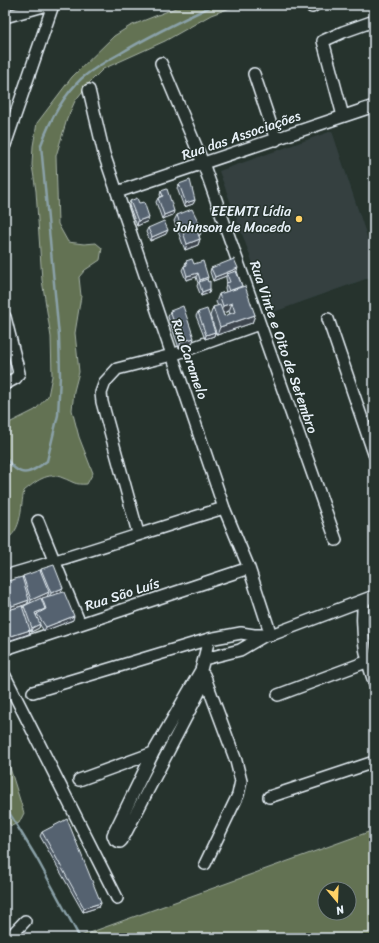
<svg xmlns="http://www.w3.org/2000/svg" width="379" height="943" font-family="Sriracha,sans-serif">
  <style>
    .built { fill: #344141 }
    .green { fill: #637253; stroke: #a6b2a6; fill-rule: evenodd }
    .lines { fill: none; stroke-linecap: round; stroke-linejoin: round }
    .stream { stroke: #8aa1a8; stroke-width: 2.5 }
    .minor-casing { stroke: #e8f1f8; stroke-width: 14 }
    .minor { stroke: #26332d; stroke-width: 11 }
    .wall { fill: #49545f; stroke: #e8f1f8; fill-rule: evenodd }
    .shaded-wall { fill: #3c454e; stroke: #e8f1f8 }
    .building { fill: #55626f; stroke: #e8f1f8 }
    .poi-dot { fill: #ffd166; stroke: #26332d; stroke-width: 1.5 }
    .labels { text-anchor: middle; stroke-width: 3; stroke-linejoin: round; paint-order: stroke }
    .street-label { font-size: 14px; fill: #e8f1f8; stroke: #26332d }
    .poi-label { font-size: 14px; fill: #e8f1f8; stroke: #26332d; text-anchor: end }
  </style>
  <rect width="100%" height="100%" fill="#26332d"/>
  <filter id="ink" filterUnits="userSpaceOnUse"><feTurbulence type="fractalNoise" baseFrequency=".025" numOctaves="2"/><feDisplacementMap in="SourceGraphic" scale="8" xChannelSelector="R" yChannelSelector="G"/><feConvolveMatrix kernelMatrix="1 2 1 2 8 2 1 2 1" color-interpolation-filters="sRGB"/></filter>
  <g filter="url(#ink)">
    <path class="built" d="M332 131 374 258V276L271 313 219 171Z
      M5 344 13 365 11 371 5 374Z"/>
    <path class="green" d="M183 5H246L230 8 211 15 165 41 103 69 89 83 75 101 67 119 56 156 58 224 68 242 84 244 96 243 102 248 100 260 85 270 79 277 81 296 75 333 79 372 74 391 72 410 79 437 93 473 87 484C74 485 74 482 63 478 48 471 35 482 24 491 20 507 23 531 5 540V425L35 410 48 396 52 376 51 337 42 280 36 191 32 165 33 146 37 123 72 77 114 36 130 26Z
      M5 752 24 813 19 823 11 826 5 817Z
      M374 830V938H75ZM325 889H349V913H325Z"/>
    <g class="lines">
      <path class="stream" d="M5 457C20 479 28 475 47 461L58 415 60 376 59 336 41 145C50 120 63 96 82 78 94 68 108 60 121 53 151 35 182 20 214 5
        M5 806 36 857 80 938"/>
      <g class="minor-casing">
        <path id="minor" d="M312 7 315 5
          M5 17 47 5
          M161 63 203 163 336 540
          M254 74 276 140
          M89 90 104 154 224 508 249 568 271 635
          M343 116 323 41 343 32 374 21
          M5 145 53 5
          M117 192 374 106
          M5 317 19 373 16 378 5 384
          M328 319 374 454
          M38 521 80 624
          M138 533 102 402 101 393 105 382 117 369 172 355 259 324
          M5 576C79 555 151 530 224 508
          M364 600C360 628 365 656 374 682
          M5 649 249 568
          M204 659 240 650 264 636
          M204 675 236 761 241 781 238 795 205 864
          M5 676 117 898
          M206 679 122 840 120 842 115 840 113 835 153 753 201 670 209 639 241 633 254 635H271L374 596
          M33 692 209 639
          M278 695 374 659
          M79 780 153 753
          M269 797 374 762
          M9 938 25 921"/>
      </g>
      <use href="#minor" class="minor"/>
    </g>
    <path class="wall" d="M179 184 195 200 193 204 184 207 177 188Z
      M161 191 173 215 162 219 156 202 158 198 161 197 160 195Z
      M130 201 139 203 148 221 137 226 129 205Z
      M177 215 202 229 200 235 199 236 200 239 198 245 185 250 174 221Z
      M148 228 166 234 150 241 146 232Z
      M186 261 194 264 207 280 210 289 209 293 201 296 197 286 198 283 196 277 186 280 182 270 184 266H185V265Z
      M211 268 237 271 242 286 255 315 252 323 217 335 210 316 213 307 218 306 216 302 219 294 226 292 225 288 226 283H227L226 278V276L213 281 210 272ZM229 311 230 314 224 316 223 313Z
      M170 311 192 344 179 348 168 317Z
      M198 312 215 332 214 336 205 339 196 316Z
      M41 569 63 588 61 592 54 595 73 620 44 631 40 625 39 628 31 632 30 630 29 634 5 642V582L22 578 23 576 40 572ZM28 601 29 603 24 606 23 608 22 606Z
      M42 832 101 903 99 907 83 912 40 836Z"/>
    <path class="shaded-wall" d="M195 200 193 204 184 207 186 203Z
      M174 211 173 215 162 219 164 215Z
      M149 217 148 221 137 226 138 221Z
      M202 229 200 235 195 237 197 231Z
      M168 230 166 234 150 241 152 237Z
      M200 239 198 245 185 250 187 244Z
      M238 268 236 273 227 274 226 276 213 281 215 277Z
      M198 273 196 277 186 280 187 276Z
      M208 277 207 281 199 283 200 280Z
      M210 289 209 293 201 296 202 292Z
      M232 303 229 311 220 314 223 306Z
      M255 315 252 323 217 335 220 327Z
      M215 332 214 336 205 339 206 335Z
      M194 338 192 344 179 348 181 342Z
      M63 588 61 592 49 597 51 593Z
      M49 592 47 597 30 604 31 600Z
      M29 600 27 604 10 610 12 606Z
      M10 606 9 610 5 612V608Z
      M45 609 43 613 37 614 36 616 35 613Z
      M74 616 73 620 44 631 46 627Z
      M40 624 39 628 31 632 32 628Z
      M30 630 29 634 5 642V638Z
      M101 903 99 907 83 912 84 908Z"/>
    <path class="building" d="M190 180 195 200 186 203 179 184Z
      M167 189 174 211 164 215 158 198 163 196 161 191Z
      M137 198 139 203 144 202 149 217 138 221 130 201Z
      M192 209 202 229 197 231 200 239 187 244 177 215Z
      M164 221 168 230 152 237 148 228Z
      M192 259 194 264 203 261 208 277 200 280 198 273 187 276 184 266 187 265 186 261Z
      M234 259 238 268 215 277 211 268Z
      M236 271 242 286 229 291 226 283 230 282 227 274Z
      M207 279 208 282 210 281V289L202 292 199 282Z
      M245 286 255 315 220 327 213 307 220 305 224 316 235 312 232 303 223 306 219 294Z
      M183 306 194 338 181 342 170 311Z
      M207 309 215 332 206 335 198 312Z
      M54 565 63 588 51 593 41 569Z
      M40 570 49 592 31 600 23 576Z
      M22 577 29 600 12 606 5 582Z
      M5 587 10 606 5 608Z
      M64 592 74 616 46 627 37 614 46 609 42 598Z
      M41 598 45 609 35 613 40 624 32 628 24 606Z
      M22 606 30 630 5 638V611Z
      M67 819 101 903 84 908 42 832Z"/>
  </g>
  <circle class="poi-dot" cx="299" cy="219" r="4"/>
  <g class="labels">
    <g class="street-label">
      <text transform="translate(241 135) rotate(-19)" y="5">Rua das Associações</text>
      <text transform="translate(284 347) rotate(71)" y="5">Rua Vinte e Oito de Setembro</text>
      <text transform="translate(190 359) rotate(71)" y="5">Rua Caramelo</text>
      <text transform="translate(122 594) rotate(-18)" y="5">Rua São Luís</text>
    </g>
    <g class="poi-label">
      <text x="291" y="216">EEEMTI Lídia<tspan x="291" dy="16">Johnson de Macedo</tspan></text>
    </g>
  </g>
  <rect width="379" height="943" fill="none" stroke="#26332d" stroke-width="20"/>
  <rect x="10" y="10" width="359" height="923" fill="none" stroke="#e8f1f8" stroke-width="1.5" filter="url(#ink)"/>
  <g transform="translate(337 901) rotate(161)"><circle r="19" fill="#26332d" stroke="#747f7e"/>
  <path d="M0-3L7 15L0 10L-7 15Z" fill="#ffd166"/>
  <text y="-6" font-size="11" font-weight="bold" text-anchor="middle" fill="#e8f1f8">N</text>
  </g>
</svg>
